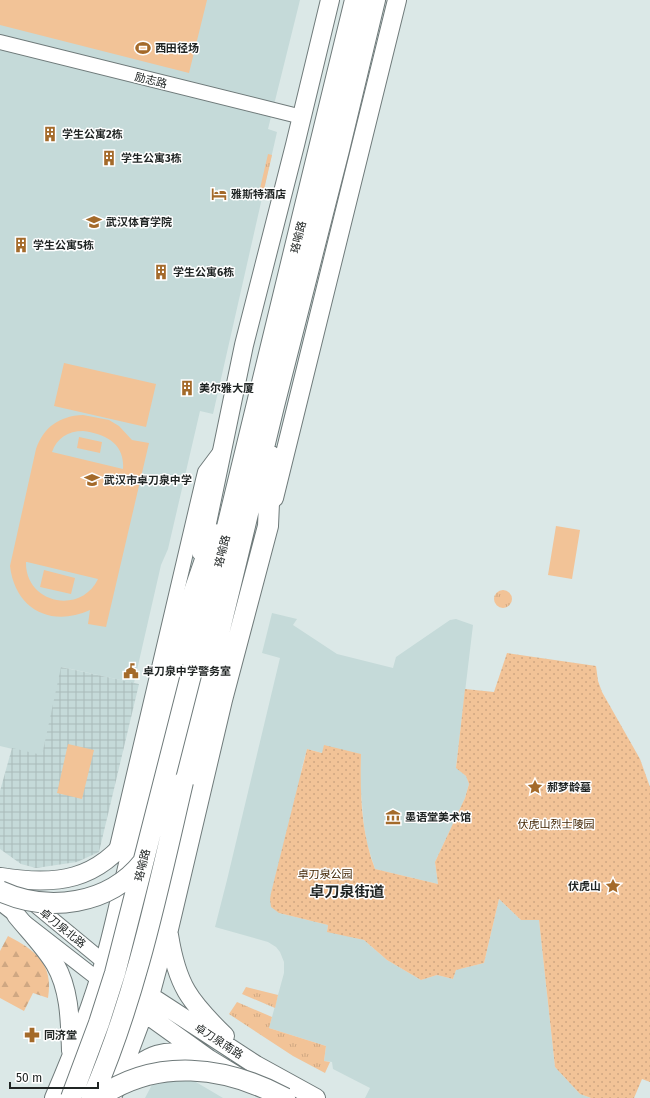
<svg xmlns="http://www.w3.org/2000/svg" width="650" height="1098" font-family="'Fira Sans','Noto Sans SC',sans-serif">
  <style>
    .built { fill: #c5dad9 }
    .industrial { fill: url(#industrial-grid) }
    .grass { fill: url(#grass-tufts) }
    .forest { fill: url(#forest-firs) }
    .park { fill: url(#park-dots) }
    .pitch { fill: #f2c397; fill-rule: evenodd }
    .lines { fill: none; stroke-linecap: round; stroke-linejoin: round }
    .minor-casing { stroke: #6f7a7a; stroke-width: 16 }
    .major-casing { stroke: #6f7a7a; stroke-width: 20 }
    .highway-casing { stroke: #6f7a7a; stroke-width: 22 }
    .minor { stroke: #fff; stroke-width: 14 }
    .major { stroke: #fff; stroke-width: 18 }
    .highway { stroke: #fff; stroke-width: 20 }
    .highway-bridge-casing { stroke: #6f7a7a; stroke-width: 22; stroke-linecap: butt }
    .highway-bridge { stroke: #fff; stroke-width: 20 }
    .labels { text-anchor: middle; stroke-width: 3; stroke-linejoin: round; paint-order: stroke }
    .poi-label { font-size: 11px; font-weight: bold; fill: #202524; stroke: #fff; text-anchor: start }
    .street-label { font-size: 11px; fill: #202524; stroke: #fff }
    .park-label { font-size: 11px; fill: #422503; stroke: #fff }
    .district-label { font-size: 15px; font-weight: bold; fill: #202524; stroke: #fff }
  </style>
  <defs>
    <pattern id="industrial-grid" width="8" height="8" patternUnits="userSpaceOnUse"><rect width="8" height="8" fill="#c5dad9"/><path d="M0 4h8M4 0v8" fill="none" stroke="#a9bbba"/></pattern>
    <pattern id="grass-tufts" width="24" height="20" patternUnits="userSpaceOnUse"><rect width="24" height="20" fill="#f2c397"/><path d="M3 7l-1-3M5 7V3M7 7l1-3M15 17l-1-3M17 17v-4M19 17l1-3" fill="none" stroke="#cfa782"/></pattern>
    <pattern id="forest-firs" width="22" height="20" patternUnits="userSpaceOnUse"><rect width="22" height="20" fill="#f2c397"/><path d="M5 1l3.5 6h-7zM16 11l3.5 6h-7z" fill="#cfa782"/></pattern>
    <pattern id="park-dots" width="8" height="8" patternUnits="userSpaceOnUse"><rect width="8" height="8" fill="#f2c397"/><path d="M2 2h.1M6 6h.1" fill="none" stroke="#cfa782" stroke-width="1.8" stroke-linecap="round"/></pattern>
  </defs>
  <rect width="100%" height="100%" fill="#dbe8e7"/>
  <path class="built" d="M0 0H300L268 129 277 132 213 414 200 411 168 549 161 565 134 683 62 667 42 756 0 746Z
    M272 613 297 619 293 625 337 654 393 668 396 657 450 620 456 619 473 625 456 767 466 776 469 784 465 798 435 862 438 884 375 869 367 844 364 826 360 783 361 754 323 753 307 749 302 767 279 913 328 925 327 931 364 940 387 960 421 980 437 975 453 979 456 970 484 963 499 899 521 920H539L555 1067 580 1094 591 1098H365L370 1088 333 1069 332 1062 324 1061 326 1046 269 1028 284 973V962L280 952 276 947 268 942 215 927 227 880 280 658 262 653Z
    M184 1075 223 1098H145L155 1079Z"/>
  <path class="industrial" d="M61 667 139 684 99 852 77 862 36 868 21 864 0 849V791L12 748 42 755Z"/>
  <path class="grass" d="M268 154 272 155 262 198 258 197Z
    M494 599a9 9 0 1 1 18 0a9 9 0 1 1-18 0Z
    M246 987 278 995 275 1008 242 994Z
    M237 1002 272 1017 269 1028 326 1046 324 1061 330 1062 325 1073 293 1056 229 1014Z"/>
  <path class="forest" d="M8 936C35 950 54 964 48 998L33 993 24 1011 0 998V951Z"/>
  <path class="park" d="M507 653 596 666 598 681 602 692 640 759 650 787V1082L642 1079 634 1098H591L580 1094 555 1067 539 920H521L499 899 484 963 456 970 453 979 437 975 421 980 387 960 364 940 327 932 328 925 279 913 271 907 270 899 271 893 307 749 322 753 324 745 361 754C360 793 361 832 375 869L438 884 435 862 465 798 469 784 466 776 456 768 465 689 494 692Z"/>
  <path class="pitch" d="M0 0H207L189 73 0 25Z
    M64 363 156 384 146 427 54 406Z
    M83 415 109 420 119 426 132 440 149 443 106 627 88 624 90 610C51 628 15 609 10 566L36 449C44 427 59 416 83 415ZM83 431C105 434 125 443 123 469L52 452C57 438 68 431 83 431ZM26 562H27L98 579C81 615 25 604 26 562Z
    M79 437 102 442 100 453 77 448Z
    M556 526 580 530 572 579 548 575Z
    M44 570 75 578 71 594 40 587Z
    M68 744 94 750 82 799 57 793Z"/>
  <g class="lines">
    <g class="minor-casing">
      <path id="minor" d="M0 42 302 117
        M116 851 203 480 205 472 220 452
        M29 900 104 962
        M0 903 99 980"/>
    </g>
    <g class="major-casing">
      <path id="major" d="M274 498 397 0
        M201 552 244 345 295 145 330 0
        M1 877C56 886 98 881 133 832
        M16 915C29 931 44 946 55 964 70 990 70 1021 71 1051
        M169 935C177 985 189 1001 225 1036
        M123 976 150 996 256 1065 316 1098
        M117 993 209 1059 237 1076
        M121 1080C146 1054 166 1046 202 1057
        M113 1095 150 996 168 929
        M54 1098C73 1054 91 1009 104 963 117 918 125 872 137 827"/>
    </g>
    <g class="highway-casing">
      <path id="highway" d="M193 667 355 0
        M183 782 274 406 339 150 375 0
        M137 827 191 600 214 534
        M168 929 222 700 268 526 271 456"/>
    </g>
    <use href="#minor" class="minor"/>
    <use href="#major" class="major"/>
    <use href="#highway" class="highway"/>
    <g class="highway-bridge-casing">
      <path id="highway-bridge" d="M0 891C48 913 109 905 143 862
        M71 1098 99 1023 115 973 193 667
        M92 1098C136 997 158 889 183 782
        M98 1098C157 1057 225 1066 285 1098"/>
    </g>
    <use href="#highway-bridge" class="highway-bridge"/>
  </g>
  <defs>
    <g id="stadium-bare" transform="scale(1.2)"><path d="M0-5a6.5 5 0 1 0 0 10a6.5 5 0 1 0 0-10ZM-3.5-1.8h7v3.6h-7Z" fill="#a46a2a" stroke="#fff" stroke-width="2.5" paint-order="stroke"/></g>
    <g id="building-bare" transform="scale(1.2)"><path d="M-4-6H4V6H1V3H-1V6H-4ZM-2.5-4.3h1.7v1.8h-1.7ZM.8-4.3h1.7v1.8H.8ZM-2.5-1h1.7V.8h-1.7ZM.8-1h1.7V.8H.8Z" fill="#a46a2a" stroke="#fff" stroke-width="2.5" paint-order="stroke"/></g>
    <g id="hotel-bare" transform="scale(1.2)"><path d="M-6-4.5h1.5V1H6V5H4.5V3h-9V5H-6ZM-4 0a1.8 1.8 0 1 1 3.6 0ZM.5 0V-2.5h3Q6-2.5 6 0Z" fill="#a46a2a" stroke="#fff" stroke-width="2.5" paint-order="stroke"/></g>
    <g id="university-bare" transform="scale(1.2)"><path d="M0-5L7-2L0 1L-7-2ZM-4 1L0 2.5L4 1V4Q0 6-4 4Z" fill="#a46a2a" stroke="#fff" stroke-width="2.5" paint-order="stroke"/></g>
    <g id="school-bare" transform="scale(1.2)"><path d="M0-5L7-2L0 1L-7-2ZM-4 1L0 2.5L4 1V4Q0 6-4 4Z" fill="#a46a2a" stroke="#fff" stroke-width="2.5" paint-order="stroke"/></g>
    <g id="civic-bare" transform="scale(1.2)"><path d="M-.6-6.5H3V-4.5H.6V-3L4-1V1h2V6H-6V1h2V-1L-.6-3ZM-1.2 2.5V6h2.4V2.5Z" fill="#a46a2a" stroke="#fff" stroke-width="2.5" paint-order="stroke"/></g>
    <g id="sight-bare" transform="scale(1.2)"><path d="M0-6L1.8-2.2L6-1.7L2.9 1.2L3.7 5.4L0 3.3L-3.7 5.4L-2.9 1.2L-6-1.7L-1.8-2.2Z" fill="#a46a2a" stroke="#fff" stroke-width="2.5" paint-order="stroke"/></g>
    <g id="museum-bare" transform="scale(1.2)"><path d="M0-6L6-3V-2H-6V-3ZM-5-1h2V3h-2ZM-1-1h2V3h-2ZM3-1h2V3H3ZM-6 4H6V6H-6Z" fill="#a46a2a" stroke="#fff" stroke-width="2.5" paint-order="stroke"/></g>
    <g id="pharmacy-bare" transform="scale(1.2)"><path d="M-2-6h4v4h4v4h-4v4h-4v-4h-4v-4h4Z" fill="#a46a2a" stroke="#fff" stroke-width="2.5" paint-order="stroke"/></g>
  </defs>
  <g fill-rule="evenodd">
    <use href="#stadium-bare" x="143" y="48"/>
    <use href="#building-bare" x="50" y="134"/>
    <use href="#building-bare" x="109" y="158"/>
    <use href="#hotel-bare" x="219" y="194"/>
    <use href="#university-bare" x="94" y="222"/>
    <use href="#building-bare" x="21" y="245"/>
    <use href="#building-bare" x="161" y="272"/>
    <use href="#building-bare" x="187" y="388"/>
    <use href="#school-bare" x="92" y="480"/>
    <use href="#civic-bare" x="131" y="671"/>
    <use href="#sight-bare" x="535" y="787"/>
    <use href="#museum-bare" x="393" y="817"/>
    <use href="#sight-bare" x="613" y="886"/>
    <use href="#pharmacy-bare" x="32" y="1035"/>
  </g>
  <g class="labels">
    <g class="poi-label">
      <text x="155" y="52">西田径场</text>
      <text x="62" y="138">学生公寓2栋</text>
      <text x="121" y="162">学生公寓3栋</text>
      <text x="231" y="198">雅斯特酒店</text>
      <text x="106" y="226">武汉体育学院</text>
      <text x="33" y="249">学生公寓5栋</text>
      <text x="173" y="276">学生公寓6栋</text>
      <text x="199" y="392">美尔雅大厦</text>
      <text x="104" y="484">武汉市卓刀泉中学</text>
      <text x="143" y="675">卓刀泉中学警务室</text>
      <text x="547" y="791">郝梦龄墓</text>
      <text x="405" y="821">墨语堂美术馆</text>
      <text x="601" y="890" text-anchor="end">伏虎山</text>
      <text x="44" y="1039">同济堂</text>
    </g>
    <g class="street-label">
      <text transform="translate(151 80) rotate(14)" y="4">励志路</text>
      <text transform="translate(298 237) rotate(-76)" y="4">珞喻路</text>
      <text transform="translate(222 551) rotate(-76)" y="4">珞喻路</text>
      <text transform="translate(142 865) rotate(-76)" y="4">珞喻路</text>
      <text transform="translate(63 928) rotate(39)" y="4">卓刀泉北路</text>
      <text transform="translate(219 1041) rotate(33)" y="4">卓刀泉南路</text>
    </g>
    <g class="park-label">
      <text x="556" y="828">伏虎山烈士陵园</text>
      <text x="325" y="878">卓刀泉公园</text>
    </g>
    <g class="district-label">
      <text x="347" y="897">卓刀泉街道</text>
    </g>
  </g>
  <path d="M10 1082v6h88v-6" fill="none" stroke="#202524" stroke-width="2"/>
  <text x="16" y="1082" font-size="12" fill="#202524" stroke="#ffffff" stroke-width="3" paint-order="stroke">50 m</text>
</svg>
